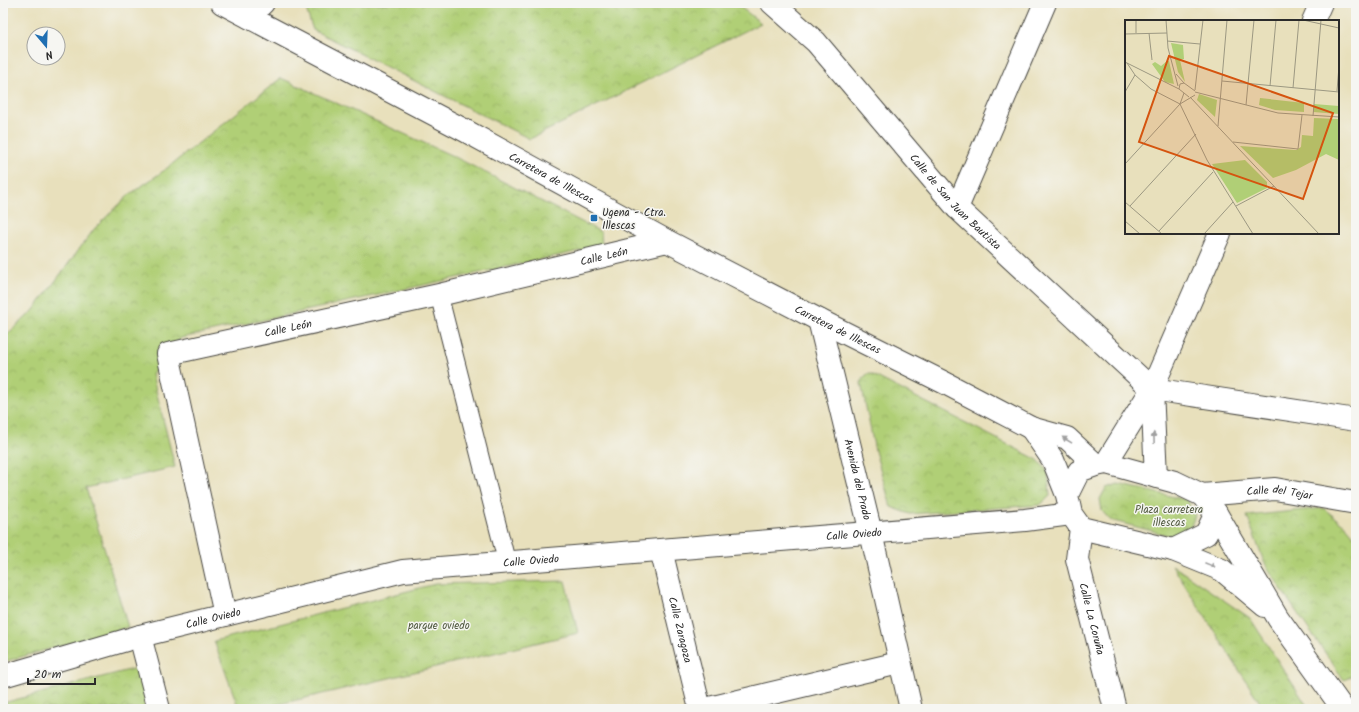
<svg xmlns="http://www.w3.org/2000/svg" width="1359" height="712" font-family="Kalam,sans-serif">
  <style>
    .park { fill: url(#park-crowns); stroke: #6e7d50 }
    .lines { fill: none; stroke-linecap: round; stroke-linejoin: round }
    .pedestrian-casing { stroke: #474641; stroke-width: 19 }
    .minor-casing { stroke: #474641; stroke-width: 24 }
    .tertiary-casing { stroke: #474641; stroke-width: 24 }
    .pedestrian { stroke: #fff; stroke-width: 17 }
    .minor { stroke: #fff; stroke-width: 22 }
    .tertiary { stroke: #fff; stroke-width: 22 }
    .oneway { fill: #a0a0a0 }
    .poi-dot { fill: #1f6fb2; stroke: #f6f6f2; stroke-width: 1.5 }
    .labels { text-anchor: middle; stroke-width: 3; stroke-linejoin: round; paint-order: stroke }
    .street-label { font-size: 11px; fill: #2b2b2b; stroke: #f6f6f2 }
    .poi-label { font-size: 11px; fill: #2b2b2b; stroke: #f6f6f2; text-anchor: start }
    .park-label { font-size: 11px; fill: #535c42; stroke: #f6f6f2 }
    .inset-road { fill: none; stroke: #9c9882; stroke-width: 1 }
    .view { fill: #d5540f; fill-opacity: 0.15; stroke: #d5540f; stroke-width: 2 }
    .inset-edge { fill: none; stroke: #2b2b2b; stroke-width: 2 }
  </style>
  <defs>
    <pattern id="park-crowns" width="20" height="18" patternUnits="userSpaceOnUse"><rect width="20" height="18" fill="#b0cf76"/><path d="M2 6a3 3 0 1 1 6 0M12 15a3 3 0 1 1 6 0" fill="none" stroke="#98b266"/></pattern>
  </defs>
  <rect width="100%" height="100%" fill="#f6f6f2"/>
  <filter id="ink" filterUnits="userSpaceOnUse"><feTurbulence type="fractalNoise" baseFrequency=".025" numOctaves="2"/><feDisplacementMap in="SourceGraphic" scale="8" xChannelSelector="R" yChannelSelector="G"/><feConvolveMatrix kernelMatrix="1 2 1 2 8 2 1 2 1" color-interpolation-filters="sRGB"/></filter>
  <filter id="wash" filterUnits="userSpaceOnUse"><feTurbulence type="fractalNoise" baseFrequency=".012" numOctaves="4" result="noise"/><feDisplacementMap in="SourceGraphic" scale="16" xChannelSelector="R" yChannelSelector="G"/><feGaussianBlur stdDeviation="0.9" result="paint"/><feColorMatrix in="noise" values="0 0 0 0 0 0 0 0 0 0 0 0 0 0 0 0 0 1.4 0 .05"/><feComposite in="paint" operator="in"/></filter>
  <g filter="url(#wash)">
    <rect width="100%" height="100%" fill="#e8e0bc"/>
    <path class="park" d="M304 3H735L761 23 530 139 313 30Z
      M281 78 455 157 601 232 602 246 181 338 152 374 175 467 86 488 128 627 3 662V338L33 311 95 228 130 194 162 172Z
      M869 373 1038 460 1048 472 1050 496 1040 505 910 514 891 507 875 451 861 383 864 377Z
      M1118 484 1187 500 1195 516 1188 533 1175 537 1110 520 1102 511 1100 499 1106 488Z
      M1323 508 1346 526 1356 538V651L1351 653 1356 668V674L1344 680 1289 601 1264 562 1247 516Z
      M1172 565 1250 618 1309 709H1264Z
      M565 581 578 633 259 709H239L214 641 435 584Z
      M148 665 159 709H3V703Z"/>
  </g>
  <g filter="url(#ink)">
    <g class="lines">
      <g class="pedestrian-casing">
        <path id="pedestrian" d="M439 295 507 563"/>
      </g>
      <g class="minor-casing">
        <g id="minor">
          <path id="s1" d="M772 3 816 42 957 208 1152 389 1156 477"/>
          <path d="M249 17 263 3"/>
          <path d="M1313 21 1321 3"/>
          <path d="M957 208 1045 3"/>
          <path id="s2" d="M819 320 871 533 911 709"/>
          <path d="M1152 389 1356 420"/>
          <path d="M1106 463 1152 389 1220 233"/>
          <path id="s3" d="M1202 495 1275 489 1356 503"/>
          <path id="s4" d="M1081 528 1077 559 1115 709"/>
          <path id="s5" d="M661 550 700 709"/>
          <path id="s6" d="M225 615 168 354 439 295 667 241"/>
          <path d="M140 636 159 709"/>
          <path id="s7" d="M3 676 140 636 403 571 1025 520 1071 514"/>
          <path d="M705 709 899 663"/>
        </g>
      </g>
      <g class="tertiary-casing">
        <g id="tertiary">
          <path id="s8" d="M222 3 464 130 667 241 819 320 945 383 1031 428 1067 438 1096 465"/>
          <path d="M1031 428 1053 460 1067 495 1071 514 1081 528 1173 550 1206 534 1216 513 1202 495 1175 482 1106 463 1096 465 1079 471 1067 495"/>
          <path d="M1216 513 1278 618 1343 709"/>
          <path d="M1173 550 1222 570 1265 606"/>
        </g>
      </g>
      <use href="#pedestrian" class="pedestrian"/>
      <use href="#minor" class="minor"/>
      <use href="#tertiary" class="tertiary"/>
    </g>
    <defs><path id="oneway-solid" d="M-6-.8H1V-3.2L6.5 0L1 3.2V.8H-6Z"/></defs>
    <g class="oneway">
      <use href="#oneway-solid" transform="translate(1154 438) rotate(-92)"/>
      <use href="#oneway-solid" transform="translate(1067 440) rotate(-148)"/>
      <use href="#oneway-solid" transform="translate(1210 565) rotate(22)"/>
    </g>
  </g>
  <rect class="poi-dot" x="590" y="214" width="8" height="8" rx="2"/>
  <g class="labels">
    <g class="street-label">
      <text dy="4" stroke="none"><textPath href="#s8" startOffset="373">Carretera de Illescas</textPath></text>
      <text dy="4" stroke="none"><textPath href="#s1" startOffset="271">Calle de San Juan Bautista</textPath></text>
      <text dy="4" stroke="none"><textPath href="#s6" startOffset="714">Calle León</textPath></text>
      <text dy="4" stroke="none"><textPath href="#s6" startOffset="390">Calle León</textPath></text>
      <text dy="4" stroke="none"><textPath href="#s8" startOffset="697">Carretera de Illescas</textPath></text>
      <text dy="4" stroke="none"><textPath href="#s2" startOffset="164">Avenida del Prado</textPath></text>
      <text dy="4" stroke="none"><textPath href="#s3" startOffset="78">Calle del Tejar</textPath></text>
      <text dy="4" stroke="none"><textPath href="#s7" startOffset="866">Calle Oviedo</textPath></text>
      <text dy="4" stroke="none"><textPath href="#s7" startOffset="542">Calle Oviedo</textPath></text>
      <text dy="4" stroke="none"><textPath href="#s7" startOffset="218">Calle Oviedo</textPath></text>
      <text dy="4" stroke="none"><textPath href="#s4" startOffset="93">Calle La Coruña</textPath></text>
      <text dy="4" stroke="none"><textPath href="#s5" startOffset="82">Calle Zaragoza</textPath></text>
    </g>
    <g class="poi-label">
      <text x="602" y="216">Ugena - Ctra.<tspan x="602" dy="13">Illescas</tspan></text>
    </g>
    <g class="park-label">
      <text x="1169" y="513">Plaza carretera<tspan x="1169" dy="13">illescas</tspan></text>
      <text x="439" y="629">parque oviedo</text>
    </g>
  </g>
  <g transform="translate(1125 20)">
    <rect width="214" height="214" fill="#e8e0bc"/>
    <path d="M46 23 58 25 59 39 55 40 60 62 53 52ZM42 41H44L49 64 40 62 27 44 30 42 36 46ZM74 74 92 80 90 97 72 80ZM135 78 179 83V92L150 90 134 85ZM189 84 214 86V94L188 92ZM189 98 214 99V140L201 134 171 150 148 158 115 126 171 130 176 127 177 115 188 116ZM120 140 142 162V168L112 183 87 144Z" fill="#b0cf76"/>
    <path class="inset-road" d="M11 0V13M41 0 43 28 53 66M178 0 214 8M24 13 27 40M0 14 42 13M42 21 75 24M0 42 54 69M2 43 10 55 26 69 55 84M51 54 59 63M97 61 214 72M145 66 151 0M168 68 174 0M70 70 78 0M212 71 214 46M0 72 10 55M70 72 153 93 214 97M59 73 55 84 82 140 128 214M64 77 54 69 55 64 59 63 70 71M65 77 194 214M121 85 129 0M188 96 196 0M93 106 102 0M108 122 173 129 177 95M0 144 55 84 70 75M0 182 37 214M5 186 71 114M111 186 149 166M0 201 15 214M34 211 88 152M79 214 108 182"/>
    <path class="view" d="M44 36 208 93 178 179 14 122Z"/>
    <rect width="214" height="214" class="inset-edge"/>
  </g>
  <rect width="1359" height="712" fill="none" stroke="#f6f6f2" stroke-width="16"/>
  <g transform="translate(46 46) rotate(161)"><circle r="19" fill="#f6f6f2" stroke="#a5a5a2"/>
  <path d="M0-3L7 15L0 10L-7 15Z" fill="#1f6fb2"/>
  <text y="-6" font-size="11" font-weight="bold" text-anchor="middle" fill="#2b2b2b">N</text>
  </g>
  <path d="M28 678v6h67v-6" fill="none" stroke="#2b2b2b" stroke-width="2"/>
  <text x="34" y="678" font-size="12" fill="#2b2b2b" stroke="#f6f6f2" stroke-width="3" paint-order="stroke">20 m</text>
</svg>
